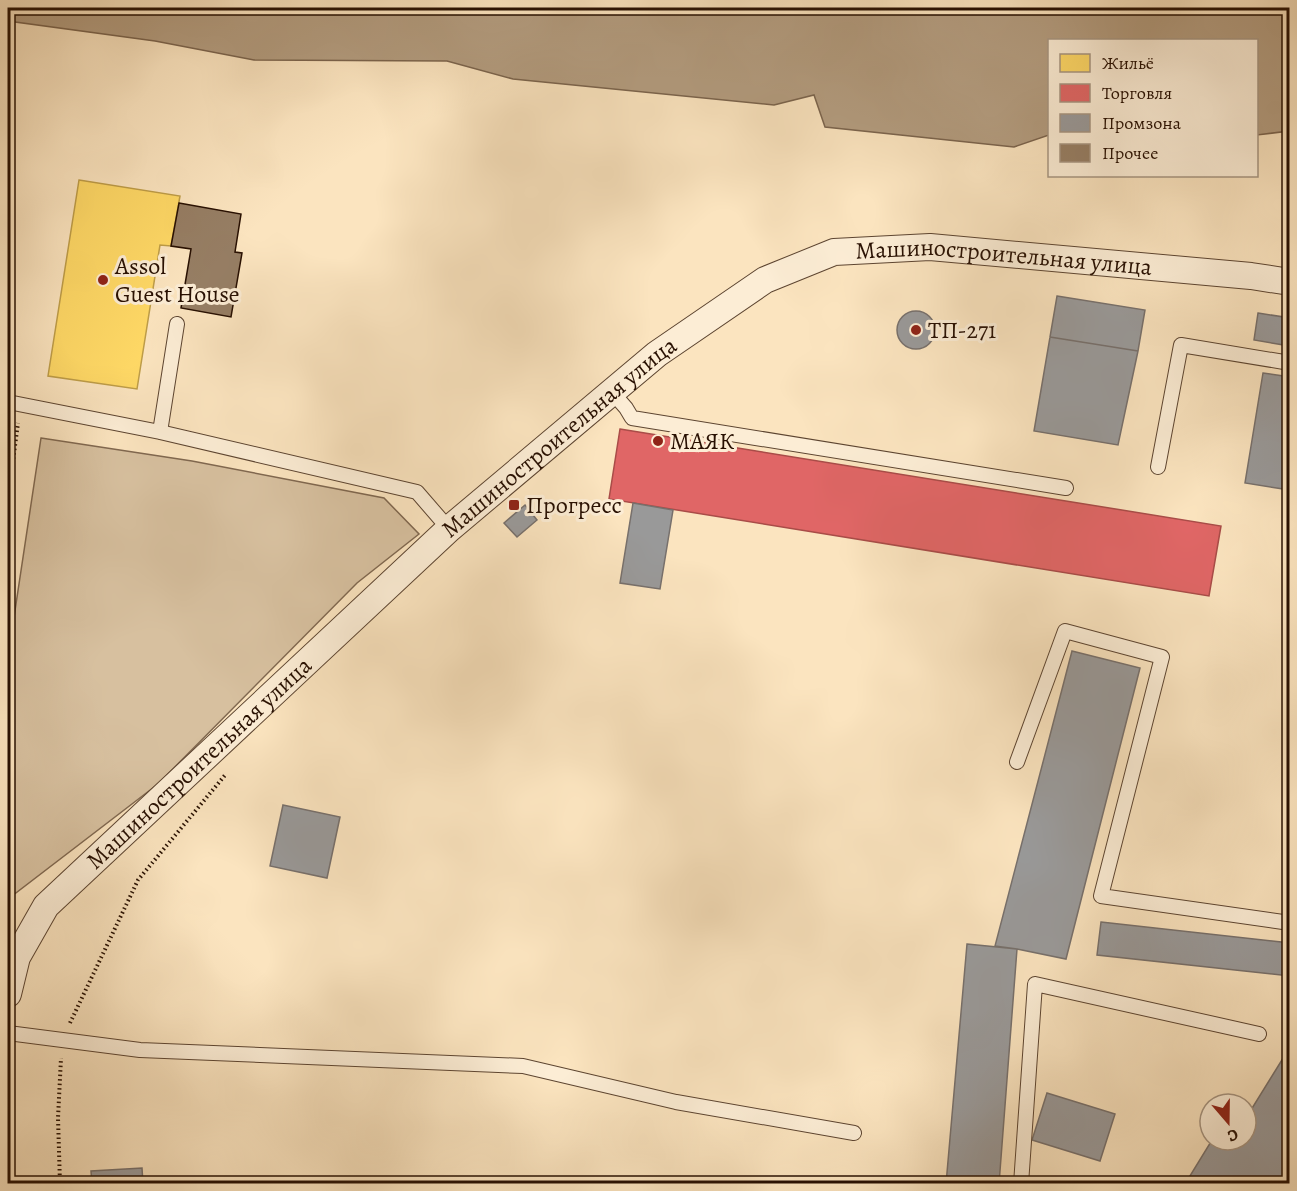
<svg xmlns="http://www.w3.org/2000/svg" width="1297" height="1191" font-family="Alegreya,serif">
  <style>
    .green { fill: #d7c09f; stroke: #806850; stroke-width: 1.5 }
    .water { fill: #b39c7f; stroke: #7b644d; stroke-width: 1.5 }
    .homes { fill: #ffd966; stroke: #be9d48; stroke-width: 1.5 }
    .shops { fill: #e06666; stroke: #a94c48; stroke-width: 1.5 }
    .industry { fill: #999; stroke: #77706c; stroke-width: 1.5 }
    .building { fill: #967e64; stroke: #281002; stroke-width: 1.5 }
    .lines { fill: none; stroke-linecap: round; stroke-linejoin: round }
    .lane-casing { stroke: #5d4531; stroke-width: 16 }
    .street-casing { stroke: #5d4531; stroke-width: 28 }
    .path { stroke: #281002; stroke-width: 4; stroke-dasharray: 1.5 3; stroke-linecap: butt }
    .lane { stroke: #fcedd5; stroke-width: 14 }
    .street { stroke: #fcedd5; stroke-width: 26 }
    .poi-dot { fill: #8f2418; stroke: #fcedd5; stroke-width: 2 }
    .labels { text-anchor: middle; stroke-width: 6; stroke-linejoin: round; paint-order: stroke }
    .street-label { font-size: 24px; fill: #281002; stroke: #fcedd5 }
    .poi-label { font-size: 24px; fill: #281002; stroke: #fcedd5; text-anchor: start }
  </style>
  <rect width="100%" height="100%" fill="#fbe4bf"/>
  <filter id="stains"><feTurbulence type="fractalNoise" baseFrequency=".00333" numOctaves="4"/><feColorMatrix values="0 0 0 0 .2 0 0 0 0 .09 0 0 0 0 .02 0 0 0 .5 -.17"/></filter>
  <radialGradient id="worn" r=".72"><stop offset=".6" stop-color="#630" stop-opacity="0"/><stop offset="1" stop-color="#630" stop-opacity=".3"/></radialGradient>
  <path class="green" d="M41 438 192 461 384 498 419 534 357 583 158 784 8 899V657Z"/>
  <path class="water" d="M8 8H1289V131L1257 135 1256 40H1050L1049 135 1014 147 825 127 814 95 774 105 513 79 447 61 254 60 155 41 8 21Z"/>
  <path class="homes" d="M79 180 180 196 171 246 160 245 137 389 48 376Z"/>
  <path class="shops" d="M620 429 1221 526 1209 596 609 499Z"/>
  <path class="industry" d="M1057 296 1145 310 1138 351 1050 337Z
    M897 330a19 19 0 1 1 38 0a19 19 0 1 1-38 0Z
    M1258 313 1290 318V346L1254 340Z
    M1050 337 1138 351 1118 445 1034 431Z
    M1263 373 1290 377V490L1245 483Z
    M633 503 673 510 660 589 620 583Z
    M525 505 537 520 517 537 504 523Z
    M1072 651 1140 668 1066 959 1017 949 995 946Z
    M283 805 340 817 327 878 270 866Z
    M1101 922 1290 943V976L1097 955Z
    M967 944 1017 949 999 1184H946Z
    M1290 1047V1184H1185L1212 1140H1217L1228 1147 1233 1140H1246V1118Z
    M1047 1093 1115 1114 1100 1161 1032 1140Z
    M142 1168 143 1184H92L91 1171Z"/>
  <path class="building" d="M179 203 241 214 235 252 242 253 231 317 181 308 191 249 171 246Z"/>
  <g class="lines">
    <g class="lane-casing">
      <path id="lane" d="M612 392 626 408 632 418 1066 488
        M8 402 160 432 417 492 449 529
        M160 432 177 324
        M1158 467 1181 345 1290 363
        M1017 762 1065 631 1162 657 1101 896 1290 923
        M8 1033 140 1050 523 1066 676 1102 854 1133
        M1021 1184 1035 984 1259 1034"/>
    </g>
    <g class="street-casing">
      <g id="street">
        <path id="s1" d="M8 994 17 957 46 906 449 529 657 354 765 280 834 252 930 247 1251 276 1290 282"/>
      </g>
    </g>
    <path class="path" d="M8 499 18 423
      M70 1023 138 880 226 774
      M60 1184 58 1118 61 1058"/>
    <use href="#lane" class="lane"/>
    <use href="#street" class="street"/>
  </g>
  <g class="poi-dot">
    <circle cx="103" cy="280" r="6"/>
    <circle cx="916" cy="330" r="6"/>
    <circle cx="658" cy="441" r="6"/>
    <rect x="508" y="499" width="12" height="12" rx="3"/>
  </g>
  <g class="labels">
    <g class="street-label">
      <text dy="8" stroke="none"><textPath href="#s1" startOffset="1296">Машиностроительная улица</textPath></text>
      <text dy="8" stroke="none"><textPath href="#s1" startOffset="792">Машиностроительная улица</textPath></text>
      <text dy="8" stroke="none"><textPath href="#s1" startOffset="306">Машиностроительная улица</textPath></text>
    </g>
    <g class="poi-label">
      <text x="115" y="274">Assol<tspan x="115" dy="28">Guest House</tspan></text>
      <text x="928" y="338">ТП-271</text>
      <text x="670" y="449">МАЯК</text>
      <text x="526" y="513">Прогресс</text>
    </g>
  </g>
  <rect width="1297" height="1191" fill="none" stroke="#fbe4bf" stroke-width="30"/>
  <rect x="9" y="9" width="1279" height="1173" fill="none" stroke="#281002" stroke-width="3"/>
  <rect x="15" y="15" width="1267" height="1161" fill="none" stroke="#281002" stroke-width="1.5"/>
  <rect x="1048" y="39" width="210" height="138" fill="#fcedd5" stroke="#a79581" stroke-width="1.5"/>
  <rect x="1060" y="54" width="30" height="18" fill="#ffd966" stroke="#a79581" stroke-width="1.5"/>
  <text x="1102" y="69" font-size="18" fill="#281002">Жильё</text>
  <rect x="1060" y="84" width="30" height="18" fill="#e06666" stroke="#a79581" stroke-width="1.5"/>
  <text x="1102" y="99" font-size="18" fill="#281002">Торговля</text>
  <rect x="1060" y="114" width="30" height="18" fill="#999999" stroke="#a79581" stroke-width="1.5"/>
  <text x="1102" y="129" font-size="18" fill="#281002">Промзона</text>
  <rect x="1060" y="144" width="30" height="18" fill="#967e64" stroke="#a79581" stroke-width="1.5"/>
  <text x="1102" y="159" font-size="18" fill="#281002">Прочее</text>
  <g transform="translate(1228 1122) rotate(160)"><circle r="28" fill="#fcedd5" stroke="#a79581" stroke-width="1.5"/>
  <path d="M0-4.5L10 22L0 15L-10 22Z" fill="#8f2418"/>
  <text y="-9" font-size="16" font-weight="bold" text-anchor="middle" fill="#281002">С</text>
  </g>
  <rect width="100%" height="100%" filter="url(#stains)"/>
  <rect width="100%" height="100%" fill="url(#worn)"/>
</svg>
